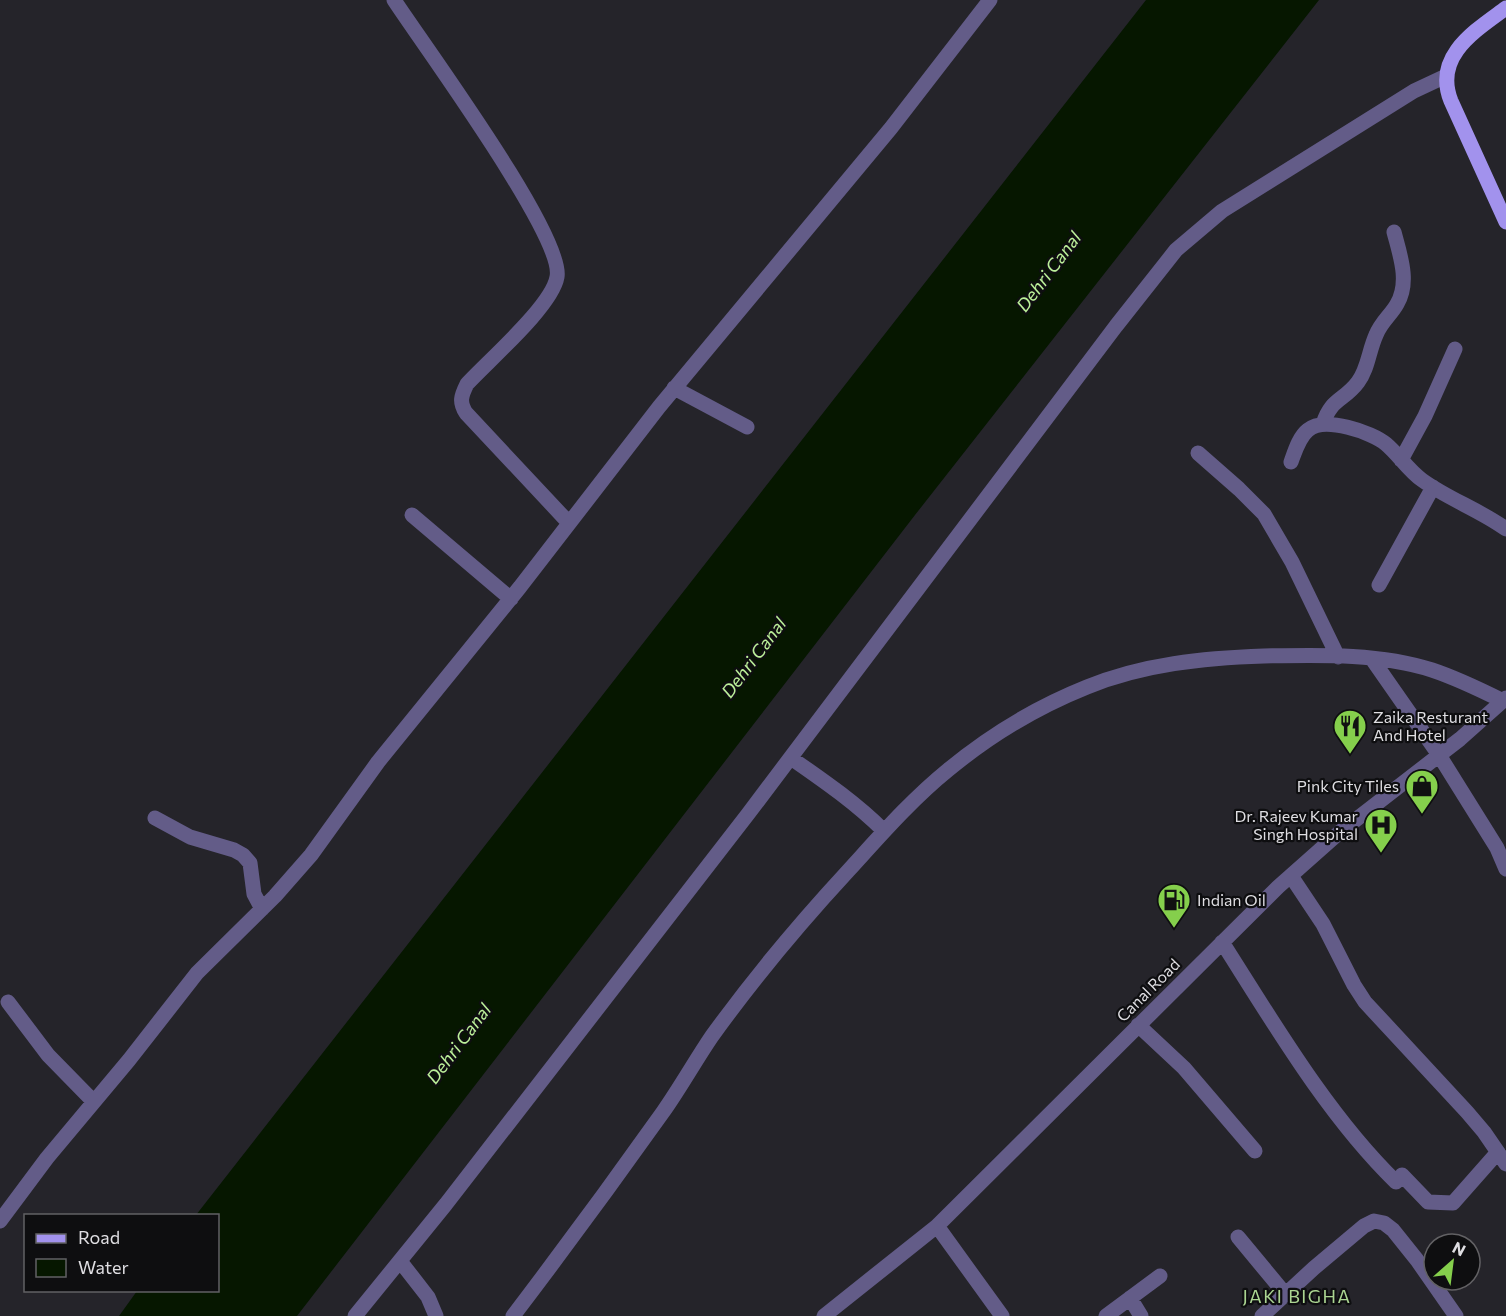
<svg xmlns="http://www.w3.org/2000/svg" width="1506" height="1316" font-family="Commissioner,sans-serif">
  <style>
    .water { fill: #061700 }
    .lines { fill: none; stroke-linecap: round; stroke-linejoin: round }
    .minor { stroke: #635c88; stroke-width: 15 }
    .major { stroke: #a292ed; stroke-width: 15 }
    .labels { text-anchor: middle; stroke-width: 4.5; stroke-linejoin: round; paint-order: stroke }
    .poi-label { font-size: 16px; fill: #dfdee2; stroke: #0e0e10; text-anchor: start }
    .street-label { font-size: 16px; fill: #dfdee2; stroke: #0e0e10 }
    .water-label { font-size: 18px; font-style: italic; fill: #bcf09a; stroke: #0e0e10 }
    .neighbourhood-label { font-size: 18px; letter-spacing: 1.5px; fill: #abd592; stroke: #0e0e10 }
  </style>
  <rect width="100%" height="100%" fill="#25242a"/>
  <path class="water" d="M1146 0H1319L915 515 297 1316H119L137 1291 218 1290V1216L196 1215Z"/>
  <g class="lines">
    <path class="minor" d="M394 0C422 43 565 237 557 277 552 306 489 360 467 384 461 396 459 402 466 413L569 523
      M674 388 747 427
      M1323 424C1331 398 1344 401 1358 382 1368 369 1369 350 1376 335 1381 322 1391 315 1397 304 1410 282 1400 255 1394 232
      M1198 453 1239 489 1264 514 1292 562 1338 657
      M1401 460 1425 416 1455 349
      M1291 462C1295 451 1299 437 1308 430 1324 416 1372 432 1386 444 1399 455 1408 470 1422 480 1448 499 1480 510 1506 529
      M412 515 511 599
      M1379 585 1433 487
      M1372 659 1439 755 1497 848 1506 869
      M791 758C824 781 856 803 884 831
      M155 818 190 837 234 850 243 855 250 863 254 894 262 909
      M1291 876 1323 924 1354 985 1365 1002 1467 1112 1484 1132 1506 1164
      M1222 942C1273 1022 1328 1116 1396 1182
      M8 1002 48 1055 94 1102
      M1138 1025 1184 1068 1255 1151
      M1402 1175 1428 1202 1453 1203 1498 1152
      M0 1221 47 1158 129 1060 197 973 275 896 311 855 378 762 520 587 659 407 891 128 990 0
      M937 1226 1002 1316
      M1238 1237 1286 1295
      M400 1261 428 1297 436 1316
      M1130 1298 1141 1316
      M355 1316 446 1204 748 814 1116 326 1176 250 1222 211 1414 91 1446 76
      M513 1316C564 1249 614 1181 663 1112 680 1088 695 1061 712 1036 754 978 799 924 848 871 880 836 911 800 948 770 989 736 1037 707 1087 687 1143 664 1204 658 1264 656 1319 655 1379 653 1432 670 1456 678 1479 689 1503 701
      M824 1316 937 1226 1278 887 1340 832 1460 739 1506 698
      M1106 1316 1160 1276
      M1262 1316 1314 1268 1364 1226 1374 1221 1384 1223 1393 1230 1417 1260 1456 1316"/>
    <path class="major" d="M1506 8C1475 31 1433 56 1451 101L1506 222"/>
  </g>
  <defs>
    <g id="restaurant-pin" transform="scale(1.725)"><path d="M0 17L-7.5 6A9.5 9.5 0 1 1 7.5 6Z" fill="#85cf4c" stroke="#0e0e10"/><path d="M-5-6h1v4h1v-4h1v4h1v-4h1v5L-1.5 .5V6h-2V.5L-5-1ZM5-6V6H3V1.5H1.5Q1.5-4 5-6Z" fill="#111"/></g>
    <g id="shop-pin" transform="scale(1.725)"><path d="M0 17L-7.5 6A9.5 9.5 0 1 1 7.5 6Z" fill="#85cf4c" stroke="#0e0e10"/><path d="M-5-2.5h2.3a2.7 3.5 0 0 1 5.4 0H5L5.5 6h-11ZM-1.5-2.5h3a1.5 2.3 0 0 0-3 0Z" fill="#111"/></g>
    <g id="hospital-pin" transform="scale(1.725)"><path d="M0 17L-7.5 6A9.5 9.5 0 1 1 7.5 6Z" fill="#85cf4c" stroke="#0e0e10"/><path d="M-5-5h3v3.5h4V-5h3V5h-3V1.5h-4V5h-3Z" fill="#111"/></g>
    <g id="fuel-pin" transform="scale(1.725)"><path d="M0 17L-7.5 6A9.5 9.5 0 1 1 7.5 6Z" fill="#85cf4c" stroke="#0e0e10"/><path d="M-5.5-6h7V0h2V4h1.3V-2.5L3-4.5l.8-.8L6-3V5H2.5V1h-1V6h-7ZM-4.2-4.7v3.2H.2V-4.7Z" fill="#111"/></g>
  </defs>
  <g fill-rule="evenodd">
    <use href="#restaurant-pin" x="1350" y="726"/>
    <use href="#shop-pin" x="1422" y="786"/>
    <use href="#hospital-pin" x="1381" y="825"/>
    <use href="#fuel-pin" x="1174" y="900"/>
  </g>
  <g class="labels">
    <g class="poi-label">
      <text x="1373" y="723">Zaika Resturant<tspan x="1373" dy="18">And Hotel</tspan></text>
      <text x="1399" y="792" text-anchor="end">Pink City Tiles</text>
      <text x="1358" y="822" text-anchor="end">Dr. Rajeev Kumar<tspan x="1358" dy="18">Singh Hospital</tspan></text>
      <text x="1197" y="906">Indian Oil</text>
    </g>
    <g class="street-label">
      <text transform="translate(1148 990) rotate(-45)" y="6">Canal Road</text>
    </g>
    <g class="water-label">
      <text transform="translate(1049 272) rotate(-53)" y="6">Dehri Canal</text>
      <text transform="translate(754 658) rotate(-53)" y="6">Dehri Canal</text>
      <text transform="translate(459 1044) rotate(-53)" y="6">Dehri Canal</text>
    </g>
    <g class="neighbourhood-label">
      <text x="1297" y="1303">JAKI BIGHA</text>
    </g>
  </g>
  <rect x="24" y="1214" width="195" height="78" fill="#0e0e10" stroke="#626164" stroke-width="1.5"/>
  <rect x="36" y="1234" width="30" height="9" fill="#a292ed" stroke="#626164" stroke-width="1.5"/>
  <text x="78" y="1244" font-size="18" fill="#dfdee2">Road</text>
  <rect x="36" y="1259" width="30" height="18" fill="#061700" stroke="#626164" stroke-width="1.5"/>
  <text x="78" y="1274" font-size="18" fill="#dfdee2">Water</text>
  <g transform="translate(1452 1262) rotate(28)"><circle r="28" fill="#0e0e10" stroke="#626164" stroke-width="1.5"/>
  <path d="M0-4.5L10 22L0 15L-10 22Z" fill="#85cf4c"/>
  <text y="-9" font-size="16" font-weight="bold" text-anchor="middle" fill="#dfdee2">N</text>
  </g>
</svg>
